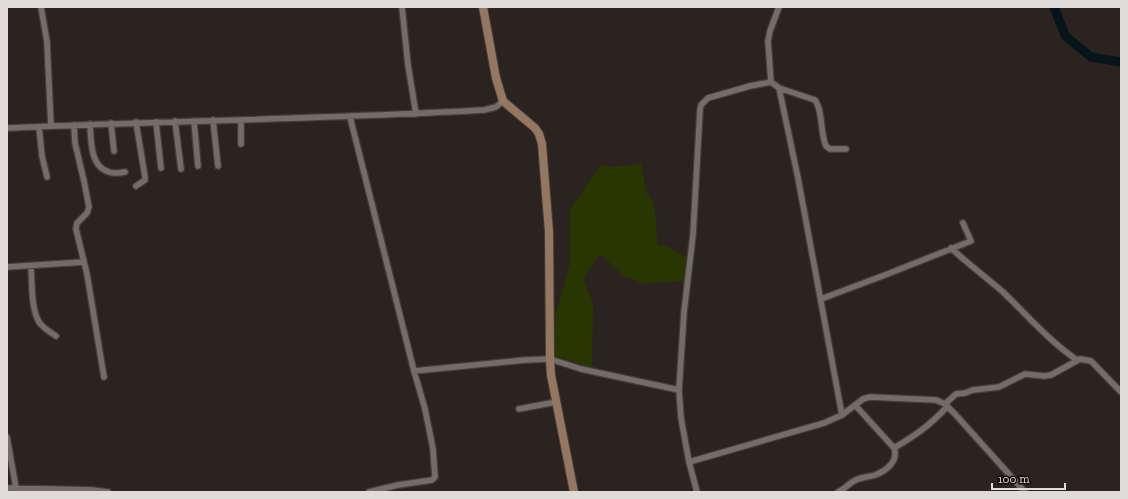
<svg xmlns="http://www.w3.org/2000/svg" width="1128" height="499" font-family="'Zilla Slab',serif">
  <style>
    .green { fill: #293602 }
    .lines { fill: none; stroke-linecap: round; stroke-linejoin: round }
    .river { stroke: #05151a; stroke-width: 9 }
    .street-casing { stroke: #433e3b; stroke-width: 8 }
    .secondary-casing { stroke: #433e3b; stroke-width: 10 }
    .street { stroke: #746c68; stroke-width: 5.5 }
    .secondary { stroke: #947760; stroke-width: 8 }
  </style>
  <rect width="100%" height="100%" fill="#2a231f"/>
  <path class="green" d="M601 164 610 167 641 164 647 194 653 201 656 220 657 244 668 247 688 258 684 281 644 284 624 276 600 254 583 279 593 303 592 368 547 353 556 312 570 265V210Z"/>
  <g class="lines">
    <path class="river" d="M1054 7 1065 35 1070 40 1091 57 1121 62"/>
    <g class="street-casing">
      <path id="street" d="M41 7 47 42 51 126
        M402 7 408 65 416 114
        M771 82 768 41 770 31 779 7
        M779 88 798 178 842 415
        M350 117 414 371
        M213 120 218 166
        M241 120V144
        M175 121 181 169
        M194 121 198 166
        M156 122 161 168
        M111 123 114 151
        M90 124C91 140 90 167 109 172 114 174 120 173 125 172
        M74 125 75 143 84 181 89 207 87 213 77 223 76 229 87 274 104 377
        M39 127 42 156 47 177
        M7 128C166 121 325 119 484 110L496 107 503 101
        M136 186 145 180V177L136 122
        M951 248C968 264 986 277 1003 292 1027 315 1049 341 1077 360
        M31 266C32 281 31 309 39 322 43 328 50 332 56 336
        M7 267 84 262
        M821 299 885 275 971 241 963 223
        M945 404 956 394 965 393 973 390 999 387 1025 374 1044 376 1051 375 1080 359 1091 361 1121 392
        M519 409 556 402
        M7 437 16 488
        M894 448C916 435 929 426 947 407
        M689 462 824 423 842 415 863 399 870 397 936 400 945 404 955 414 1025 492
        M7 488 92 490 108 492
        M369 492 398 485 432 480 435 477 433 449 425 409 414 371 525 360 550 359 581 369 679 390
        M697 492 689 462 681 418 679 390 684 312 693 235 700 110 701 105 708 98 750 86 771 82 779 88 815 100C823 111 820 133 826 146L830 149H846
        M838 492C845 489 849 483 856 480 862 477 869 477 875 475 886 471 899 461 894 448L855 405"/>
    </g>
    <g class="secondary-casing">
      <path id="secondary" d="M483 7 496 78 503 101 535 128 539 134 542 144 549 232 550 359 551 375 574 492"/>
    </g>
    <use href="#street" class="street"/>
    <use href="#secondary" class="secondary"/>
  </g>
  <rect width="1128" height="499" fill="none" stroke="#dfdbd8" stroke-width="16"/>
  <path d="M992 483v6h73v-6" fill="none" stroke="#dfdbd8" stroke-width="2"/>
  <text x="998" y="483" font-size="12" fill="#dfdbd8" stroke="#100d0c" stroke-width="3" paint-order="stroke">100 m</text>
</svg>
